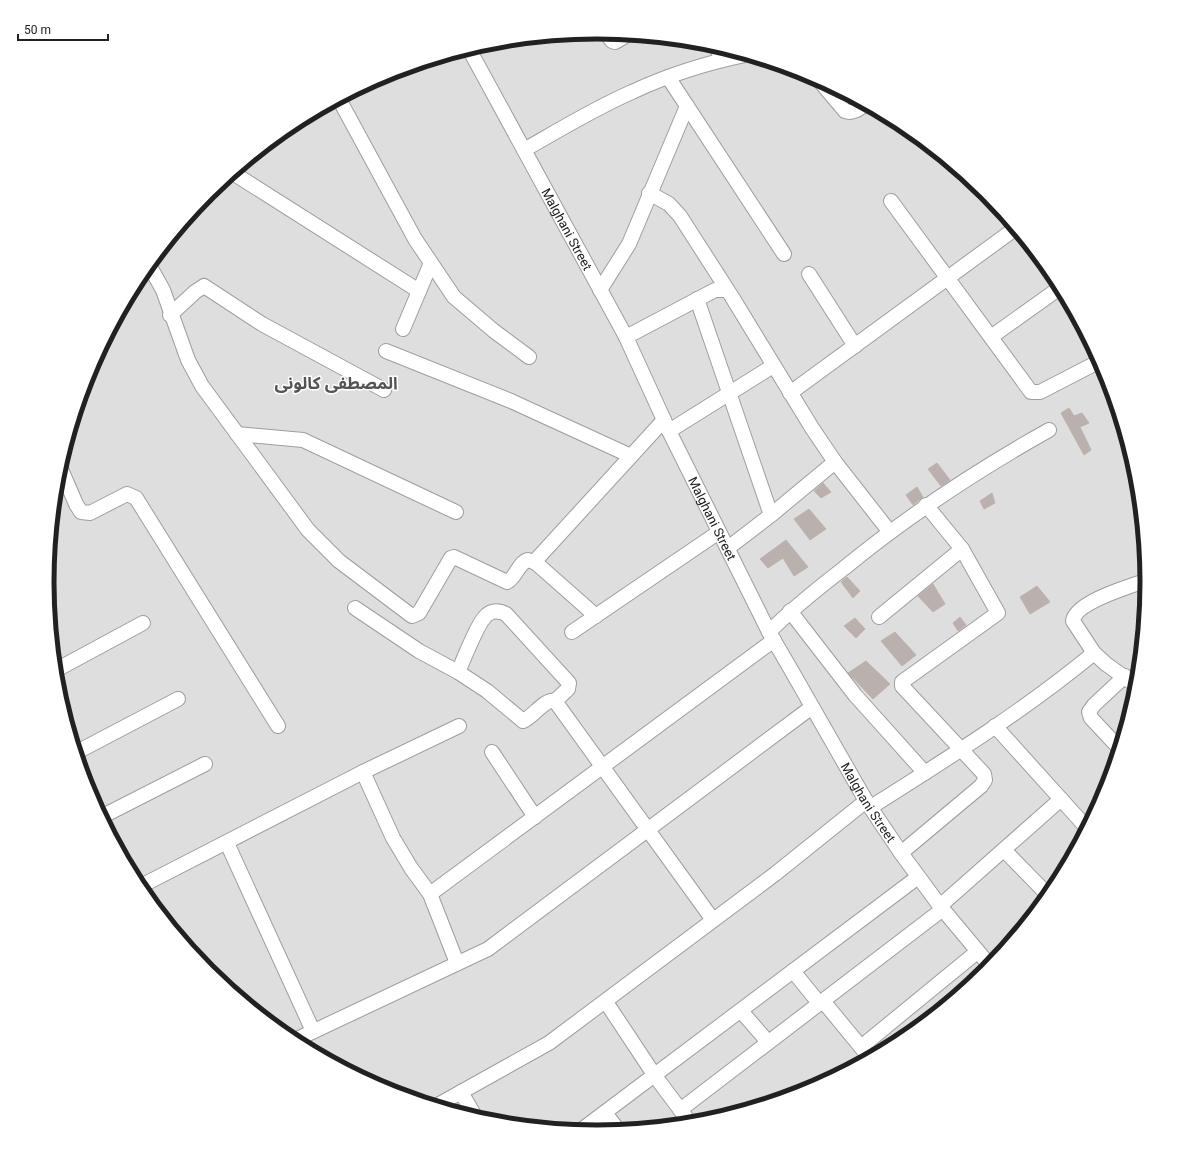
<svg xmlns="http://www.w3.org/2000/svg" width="1195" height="1165" font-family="Roboto,'Noto Sans Arabic',sans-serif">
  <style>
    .residential { fill: #dfdede }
    .building { fill: #bab1ae; stroke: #c1b1ac }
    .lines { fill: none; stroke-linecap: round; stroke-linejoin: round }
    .street-casing { stroke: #9e9e9e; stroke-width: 16 }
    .street { stroke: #fff; stroke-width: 14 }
    .labels { text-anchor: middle; stroke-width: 3; stroke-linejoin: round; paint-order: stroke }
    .street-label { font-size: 13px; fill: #212121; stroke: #fff }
    .district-label { font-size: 17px; font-weight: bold; fill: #545454; stroke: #fff }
    .rim { fill: none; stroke: #212121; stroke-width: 5 }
  </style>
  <rect width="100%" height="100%" fill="#f0ece9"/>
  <path class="residential" d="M48 583a549 549 0 1 1 1098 0a549 549 0 1 1-1098 0Z"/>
  <path class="building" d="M1069 408 1074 416 1082 413 1089 423 1080 427 1091 450 1084 455 1061 413Z
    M937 463 950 480 941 486 928 469Z
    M823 483 831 492 821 498 814 491Z
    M917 487 923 497 913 505 906 495Z
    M992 493 995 503 984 509 980 501Z
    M809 509 826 529 810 540 794 519Z
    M786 540 808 567 794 576 783 558 768 568 760 559Z
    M847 577 860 591 853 598 841 582Z
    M933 584 945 604 933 612 918 596Z
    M1037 586 1050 602 1030 614 1020 597Z
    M960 617 966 625 958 631 953 623Z
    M855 618 865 629 856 638 844 626Z
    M895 632 916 655 902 666 881 641Z
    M866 661 890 684 873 699 848 673Z"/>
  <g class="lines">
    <g class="street-casing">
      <g id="street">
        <path d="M606 33 612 41 615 42 627 35"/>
        <path d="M717 46 721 60"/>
        <path id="s1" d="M469 49 626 337 669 431 769 632 790 668 866 801 901 853 940 906 991 967"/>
        <path d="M668 77 784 254"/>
        <path d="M818 79 845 111C853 114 859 109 865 104"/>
        <path d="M339 99 415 239 454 297 494 331 529 357"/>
        <path d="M524 150C559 130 595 108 632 92 668 75 707 63 745 55"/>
        <path d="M233 173 419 291"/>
        <path d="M649 193 669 204 680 216 732 297 812 428 835 462 889 531"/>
        <path d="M891 201 1031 392H1040L1100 361"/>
        <path d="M149 265 163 290 188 360 202 386 308 530 339 561 412 616 419 613 451 558 454 557 507 582C516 578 518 563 528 560L536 563 596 616"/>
        <path d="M809 274 855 346"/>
        <path d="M600 290 629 244 687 106"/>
        <path d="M697 299 771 515"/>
        <path d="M170 315 195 292 204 286 262 324 384 390"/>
        <path d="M403 329 431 263"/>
        <path d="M626 337 715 290H726"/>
        <path d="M991 337 1061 287"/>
        <path d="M386 351 511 401 631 456"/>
        <path d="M790 393 1016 228"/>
        <path d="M669 431 773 366"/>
        <path d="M237 434 303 440 456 512"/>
        <path d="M60 467 76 504 81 512 90 513 127 494 136 498 278 726"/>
        <path d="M728 548 771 515 835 462"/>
        <path d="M536 563V560L664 420"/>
        <path d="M355 608 419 651 458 672 487 691 523 721C533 717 545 698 555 701L713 920"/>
        <path d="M790 611 855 695 925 773"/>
        <path d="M879 617 962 549"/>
        <path d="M572 632 719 532"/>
        <path d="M769 632C792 609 817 589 843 569 910 514 974 472 1049 430"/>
        <path d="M56 670 143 623"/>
        <path d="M458 672C464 659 476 627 484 618 490 610 498 610 506 614L569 683 568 689 555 701"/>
        <path d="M1138 687 1106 664 1094 653 1073 621C1075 602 1131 586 1148 580"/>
        <path d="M995 726 1087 828"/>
        <path d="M1120 749 1091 718 1089 712 1094 705 1125 676"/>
        <path d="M77 752 178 699"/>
        <path d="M492 752 535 817"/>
        <path d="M363 772 393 838 411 868 430 894 457 963"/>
        <path d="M871 807C947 759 1025 710 1094 653"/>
        <path d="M101 817 205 764"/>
        <path d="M227 843 313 1031"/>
        <path d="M1004 850 1049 896"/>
        <path d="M901 853 981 786 985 780 984 774 902 686V682L998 613 962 549 926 505"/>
        <path d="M139 887 363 772 459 726"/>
        <path d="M430 894 774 640"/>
        <path d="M940 906 1061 799"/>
        <path d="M793 971 819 1003"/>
        <path d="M823 1001 870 1058"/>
        <path d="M606 1002 655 1076 691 1124"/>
        <path d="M741 1011 768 1042"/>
        <path d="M293 1041 488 949 812 707"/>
        <path d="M861 1047 977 952"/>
        <path d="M461 1092 476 1118"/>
        <path d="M436 1106 549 1043 775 874 866 801"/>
        <path d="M680 1110 943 909"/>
        <path d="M605 1113 619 1131"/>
        <path d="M580 1131 918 877"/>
      </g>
    </g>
    <use href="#street" class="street"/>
  </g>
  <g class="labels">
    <g class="street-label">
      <text dy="5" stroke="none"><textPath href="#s1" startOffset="205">Malghani Street</textPath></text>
      <text dy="5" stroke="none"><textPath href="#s1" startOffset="529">Malghani Street</textPath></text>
      <text dy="5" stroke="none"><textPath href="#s1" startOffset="853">Malghani Street</textPath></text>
    </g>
    <g class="district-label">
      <text x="336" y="389">المصطفی کالونی</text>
    </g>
  </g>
  <path d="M0 0H1195V1165H0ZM54 582a543 543 0 1 1 1086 0a543 543 0 1 1-1086 0Z" fill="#fff" fill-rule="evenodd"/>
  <path class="rim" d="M54 582a543 543 0 1 1 1086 0a543 543 0 1 1-1086 0Z"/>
  <path d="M18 34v6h90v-6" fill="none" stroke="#212121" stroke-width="2"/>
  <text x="24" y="34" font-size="12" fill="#212121" stroke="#ffffff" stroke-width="3" paint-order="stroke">50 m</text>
</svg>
